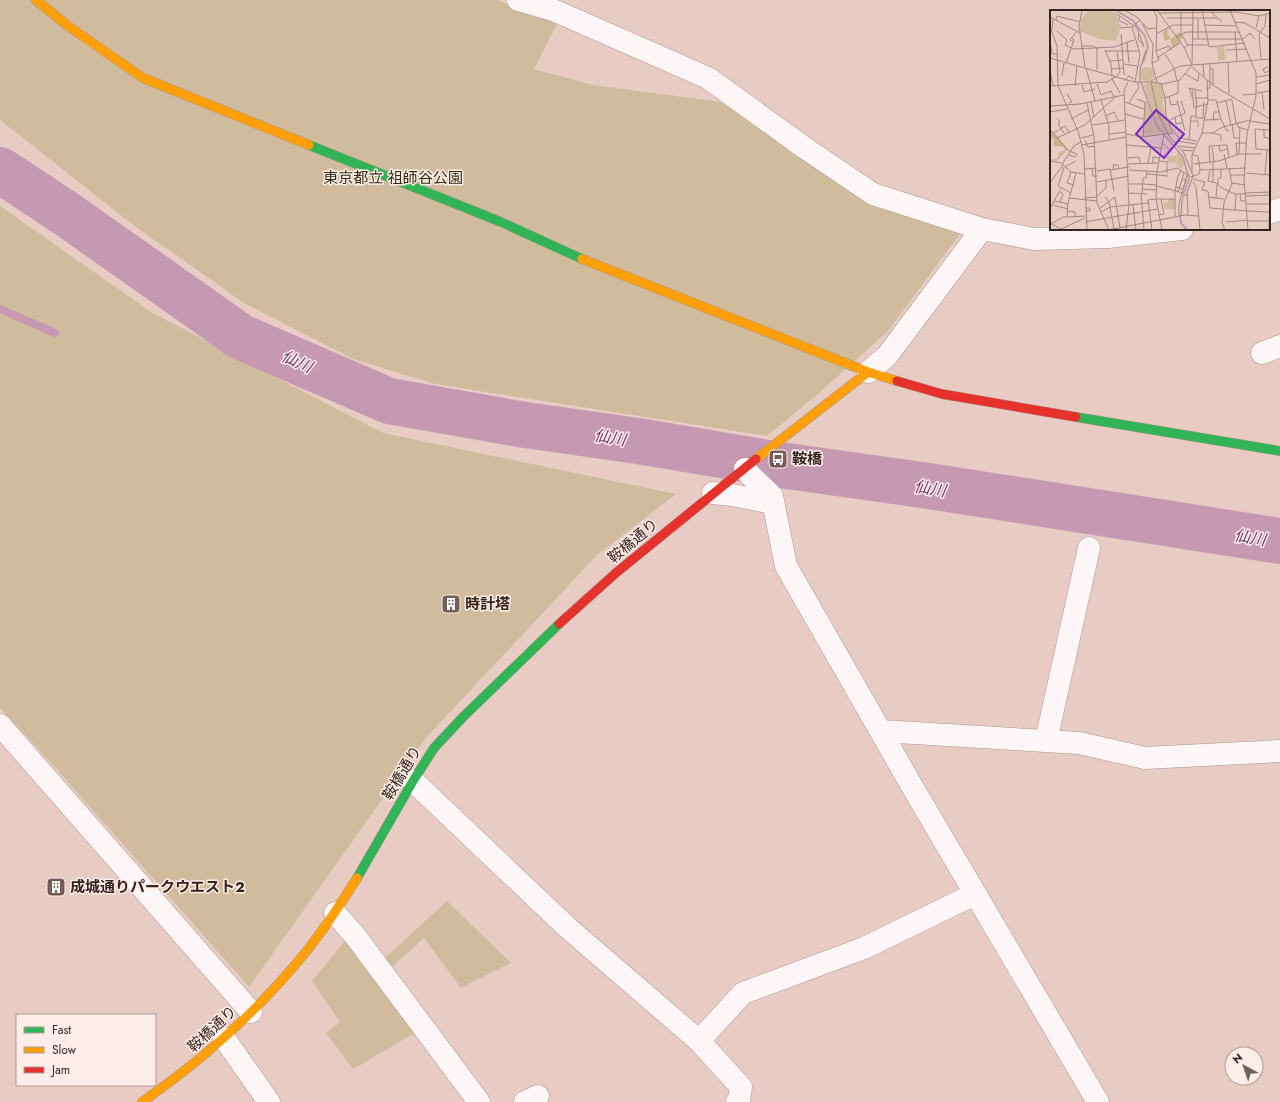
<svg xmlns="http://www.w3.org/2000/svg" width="1280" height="1102" font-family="Jost,'Noto Sans JP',sans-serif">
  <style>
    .green { fill: #d0bc9d }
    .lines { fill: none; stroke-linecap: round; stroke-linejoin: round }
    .stream { stroke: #c699b3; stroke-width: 8 }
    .river { stroke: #c699b3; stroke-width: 46 }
    .street-casing { stroke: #ac9690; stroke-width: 23 }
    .fast-casing { stroke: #ac9690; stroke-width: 10 }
    .slow-casing { stroke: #ac9690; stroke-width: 10 }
    .jam-casing { stroke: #ac9690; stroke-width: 10 }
    .street { stroke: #fcf7f6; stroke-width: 22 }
    .fast { stroke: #30b455; stroke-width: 9 }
    .slow { stroke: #ff9f0a; stroke-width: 9 }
    .jam { stroke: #e5322d; stroke-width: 9 }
    .labels { text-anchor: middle; stroke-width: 3; stroke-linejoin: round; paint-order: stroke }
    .park-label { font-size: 15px; fill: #322b0d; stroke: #fdede8 }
    .poi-label { font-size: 15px; font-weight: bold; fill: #37231e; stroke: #fdede8; text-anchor: start }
    .street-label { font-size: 15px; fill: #37231e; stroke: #fdede8 }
    .water-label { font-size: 16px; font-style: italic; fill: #7a386e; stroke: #fdede8 }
    .inset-river { fill: none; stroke: #c699b3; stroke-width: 2 }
    .inset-road { fill: none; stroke: #a18881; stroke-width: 1 }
    .view { fill: #7b2cbf; fill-opacity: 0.15; stroke: #7b2cbf; stroke-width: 2 }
    .inset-edge { fill: none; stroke: #37231e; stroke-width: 2 }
  </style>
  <rect width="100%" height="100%" fill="#e8cbc3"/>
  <path class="green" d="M0 0H498L512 7 558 22 534 69 593 85 721 102 873 207 923 216 962 231 888 331 819 393 767 436 435 384 353 359 244 303 132 224 0 120Z
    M0 206 151 312 383 433 676 494 597 555 425 739 249 987 52 764 0 708Z
    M447 901 511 963 461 988 424 938 392 967 385 958Z
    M349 936 420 1030 353 1069 326 1033 340 1022 312 981Z"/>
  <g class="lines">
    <path class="stream" d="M0 309 55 333"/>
    <path class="river" d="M0 170 68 215 241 337 389 401 525 425 638 441 780 465 929 486 1280 541"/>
    <g class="street-casing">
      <path id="street" d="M518 0 553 10 708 78 805 148 873 194 982 229 1034 239 1108 237 1182 229
        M1269 213 1280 209
        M1262 353 1280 346
        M868 372 887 356 982 229
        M745 469 752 477 772 496 786 566 913 788 1098 1102
        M713 493 732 495 773 503
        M0 725 251 1012
        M881 731 1079 743 1145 758 1280 751
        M1046 741 1089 548
        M413 781 568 928 699 1041
        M335 913 356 937 479 1102
        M224 1038 269 1102
        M525 1102 538 1096
        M737 1102 739 1101 741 1087 699 1041 743 993 864 948 975 894"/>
    </g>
    <g class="fast-casing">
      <path id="fast" d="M309 145 501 222 582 259
        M1076 417 1280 451
        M357 878 413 781 434 748 463 717 559 624"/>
    </g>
    <g class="slow-casing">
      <path id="slow" d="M36 0 68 26 143 78 309 145
        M582 259 868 372 897 381
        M756 459 868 372
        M142 1102C204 1059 262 1007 309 948 326 926 342 902 357 878"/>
    </g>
    <g class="jam-casing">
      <path id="jam" d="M897 381 942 394 1076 417
        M559 624 617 572 756 459"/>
    </g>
    <use href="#street" class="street"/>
    <use href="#fast" class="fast"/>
    <use href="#slow" class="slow"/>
    <use href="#jam" class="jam"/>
  </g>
  <defs>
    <g id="bus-square" transform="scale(1)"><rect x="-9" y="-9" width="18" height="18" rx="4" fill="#755e58" stroke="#fdede8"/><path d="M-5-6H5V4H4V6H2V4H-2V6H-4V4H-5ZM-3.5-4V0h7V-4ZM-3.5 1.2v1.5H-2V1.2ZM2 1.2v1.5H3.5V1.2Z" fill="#fff"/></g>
    <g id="building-square" transform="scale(1)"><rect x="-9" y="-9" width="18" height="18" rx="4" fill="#755e58" stroke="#fdede8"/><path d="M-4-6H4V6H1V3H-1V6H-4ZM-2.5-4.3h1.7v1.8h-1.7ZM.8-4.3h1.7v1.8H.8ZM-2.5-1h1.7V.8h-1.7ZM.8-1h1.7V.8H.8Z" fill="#fff"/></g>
  </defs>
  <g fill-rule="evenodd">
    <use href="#bus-square" x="778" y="459"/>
    <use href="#building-square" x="451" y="604"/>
    <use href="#building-square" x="56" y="887"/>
  </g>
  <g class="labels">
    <g class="park-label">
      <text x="393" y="183">東京都立 祖師谷公園</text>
    </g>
    <g class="poi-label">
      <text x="792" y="464">鞍橋</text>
      <text x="465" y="609">時計塔</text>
      <text x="70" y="892">成城通りパークウエスト2</text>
    </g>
    <g class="street-label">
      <text transform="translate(633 541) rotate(-40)" y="5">鞍橋通り</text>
      <text transform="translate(402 773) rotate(-59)" y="5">鞍橋通り</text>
      <text transform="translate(212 1029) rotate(-43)" y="5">鞍橋通り</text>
    </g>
    <g class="water-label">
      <text transform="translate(297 361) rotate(24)" y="6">仙川</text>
      <text transform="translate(610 437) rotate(9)" y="6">仙川</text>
      <text transform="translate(930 488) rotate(9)" y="6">仙川</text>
      <text transform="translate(1250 537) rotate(9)" y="6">仙川</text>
    </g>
  </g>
  <g transform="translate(1050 10)">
    <rect width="220" height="220" fill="#e8cbc3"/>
    <path d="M42 0 67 2V11L71 15 66 31 49 29 30 21 31 10 37 2ZM174 36 176 50 168 51 167 37ZM90 64a7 7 0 1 1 14 0a7 7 0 1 1-14 0ZM99 73 111 74 114 89 112 92 117 112 123 123 115 124 107 115 94 75ZM95 92H99L104 110 112 123 93 126ZM129 143 133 147 134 155 131 159 126 153 117 152V146H125ZM118 189H125V200L114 199V193H118Z" fill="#d0bc9d"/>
    <path d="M119 18 117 22 121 29 129 22 133 27 123 39 120 29 115 31 114 29 113 22ZM1 119 18 139 7 151 0 150 7 149 9 143H14L7 142 15 141 14 137 4 136V129L0 128Z" fill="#cab48d"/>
    <path class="inset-river" d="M66 0 83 11 95 26 98 37 93 53M91 72 107 116 133 147 139 169 133 185M130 205 131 213 137 220"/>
    <path class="inset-road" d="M32 0 29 16 35 57M74 0 87 7 98 19 106 18M107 0 134 37 142 55M152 0 159 37 195 33M180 0 206 63V86L197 124 194 169 198 220M131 2V24L138 35M161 2 172 12M109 3 186 2 209 6 220 3M67 4 87 18 94 37M70 6 68 10 78 15M0 7 30 23M117 8H167M148 9V28M6 10 7 6 30 12M184 12 195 13 220 28M92 13 103 34 102 53 107 73M154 15 186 16M0 17 7 36 8 76 28 121 34 144 37 220M82 17 90 44 85 72M70 18 82 17 90 10M206 18 209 6M2 20 3 8M7 21 17 30 15 35 24 39 64 37 84 30M185 22 187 52M71 24 74 65M89 24 88 29 94 36M106 24 123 15H142M127 27 136 22H189M0 29 2 44H8M142 29H193L200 23 205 29M23 32 20 30 27 21M77 32 79 53M32 36H43L48 39M134 38 138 35H159M47 39V60M55 40 61 54 62 66M176 40 197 39M55 41H89M106 41 119 36 121 40M115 44 124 58 127 71M0 48 84 72H99L130 56 220 49M107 48 131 32M211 49 209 24 215 16 216 4M60 51 73 50M178 52 179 83M16 53 24 30 22 28M102 53 109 50 106 42 107 8 104 0M74 54 87 56M142 54 143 1M153 54 154 67M142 57 164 76 220 109M218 57 213 59 215 63 220 60M36 58 45 91M62 59 74 58M160 59H163V75M0 60 3 76M135 64 148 71 149 64M12 66 14 53M66 67 70 62 67 42M206 67 220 65M62 69 70 83M157 70 158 90M74 71 79 66 84 69M90 72V59L96 40M101 72 108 104 119 126 134 143 143 166 137 183 138 205M101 72 113 74 130 70 142 55M111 73 115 88 116 106 122 120 129 128 147 131M47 74 51 85 61 81 64 87M206 74 220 70M32 75 34 82 45 79M0 76 57 72 65 67M25 76 27 56M156 78H160V54M142 79 144 98M145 80 147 97M207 83 220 81M212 83 214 99M17 84 22 92 19 93M193 85 206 84M119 86 121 95 128 94M142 87 139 78 152 81M115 88 128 83V71M145 88H158M87 89 95 92 93 127M51 90 59 116V130M127 90 135 121M182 90 186 113M176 91 181 115M41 92 44 107M75 92 94 99M37 93 44 127 47 193 59 220M79 93 89 77 87 72M167 93 182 89M0 96 30 94 74 85M145 97 158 94M146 97V108H155M0 102 17 99M75 104 93 109M56 106 64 102 68 110M130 106 135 103 131 91M125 107 126 114 132 113M153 108 154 92M8 109 10 113 8 114 14 123M21 109 38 100M155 110 171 109M118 111 130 105M141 111H148V117M163 111 164 102H169M199 111 220 114M187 113 188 117 198 120M182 114 184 128H189M43 115 75 110M214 119V127L220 129M0 120 7 128 35 115 65 87M220 120 205 119 206 139 220 140M4 123 15 116 19 122M152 123H162L173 117 200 110M162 123 171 125V131M59 124 76 122M76 124 92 127 123 123M7 128 19 141 27 144 25 147 19 145M31 128 43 125M35 130 38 137 45 136M139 130 141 106H146M127 131 146 134M112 133 121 141M32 135 76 127M77 135 111 138M129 136 145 138M169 136 170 141 177 139M162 137 164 152M132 140 144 141M174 144 177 158M189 144 190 117M187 145 186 133H196M78 148 89 147 90 153M0 151 11 153 21 162 34 164M109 151 117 152V163M98 153 101 138M103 153V147L109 148M160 153 159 136 177 135 179 148M12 154 24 136 31 132M78 154 109 153M144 154 169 151 189 144H211M14 157 8 176 21 183M15 157 26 151M42 158 43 166H47M35 159 47 158M64 159 63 155H68L69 158M60 160 79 157M79 160 111 162 127 158 141 167 149 164 150 159 148 146 143 145M150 160 196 158M47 161 60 159 64 181M160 161 158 171 166 173 172 178 185 184H195M21 162 17 173 24 175M26 163 18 193 17 207 35 206M142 163V145L152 123 158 90H166L171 109 177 121 179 120M196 163 220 165M97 164 118 166M181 165H195M215 165 217 140M143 169 155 172 152 180 158 181 160 198 197 201M47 172 79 166M143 172 146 177 150 220M163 172V152M0 173 13 155M182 173 195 175M79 174H93M93 174 107 175M168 174V168H171V159M107 176 133 183M126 177 133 179 136 170 132 169M92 179 107 180M10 182 13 184 10 192M128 182 134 163M79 183 97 184M91 183 94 220M92 183 93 168H96L97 161M195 183 220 182M190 184 191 191H196M47 186 56 178V171M196 186 220 185M55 187 59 192 64 219M158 187 174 189M19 188 47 191M34 188 47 187M166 188 167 174M106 189H125M5 191 18 194M196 194H220M3 195 18 199M83 195 86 220M0 198 11 179M35 198H40V201H35M49 199 65 187 70 218M185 200 186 184M18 201 25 202V207M197 201 219 202M51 202 60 197 98 193M108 205 114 204 111 189M129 206V194L137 165M131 206 132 190 134 185H138M125 207V181L128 166 131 161M198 211H219M35 212 107 199M176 212 198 210M0 213 11 219M1 214 13 207H17M11 219 35 208M219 219 220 185M58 220 135 205 148 206M76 220 79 195 74 81 78 72M102 220 98 190 106 189M112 220 106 189 107 161 114 124M175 220 172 213 174 192 182 174 179 158"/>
    <path class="view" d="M106 100 134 124 114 148 86 124Z"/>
    <rect width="220" height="220" class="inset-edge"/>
  </g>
  <rect x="16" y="1014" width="140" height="72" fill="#fdede8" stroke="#ae9c97"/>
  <rect x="24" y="1027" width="20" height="6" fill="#30b455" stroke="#ae9c97"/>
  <text x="52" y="1034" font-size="12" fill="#37231e">Fast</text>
  <rect x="24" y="1047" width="20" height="6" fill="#ff9f0a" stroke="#ae9c97"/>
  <text x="52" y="1054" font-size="12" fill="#37231e">Slow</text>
  <rect x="24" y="1067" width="20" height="6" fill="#e5322d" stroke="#ae9c97"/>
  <text x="52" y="1074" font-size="12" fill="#37231e">Jam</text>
  <g transform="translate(1244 1066) rotate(320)"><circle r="19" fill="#fdede8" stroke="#ae9c97"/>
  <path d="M0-3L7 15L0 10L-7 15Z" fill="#755e58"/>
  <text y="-6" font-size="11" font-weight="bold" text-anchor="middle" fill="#37231e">N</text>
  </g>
</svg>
